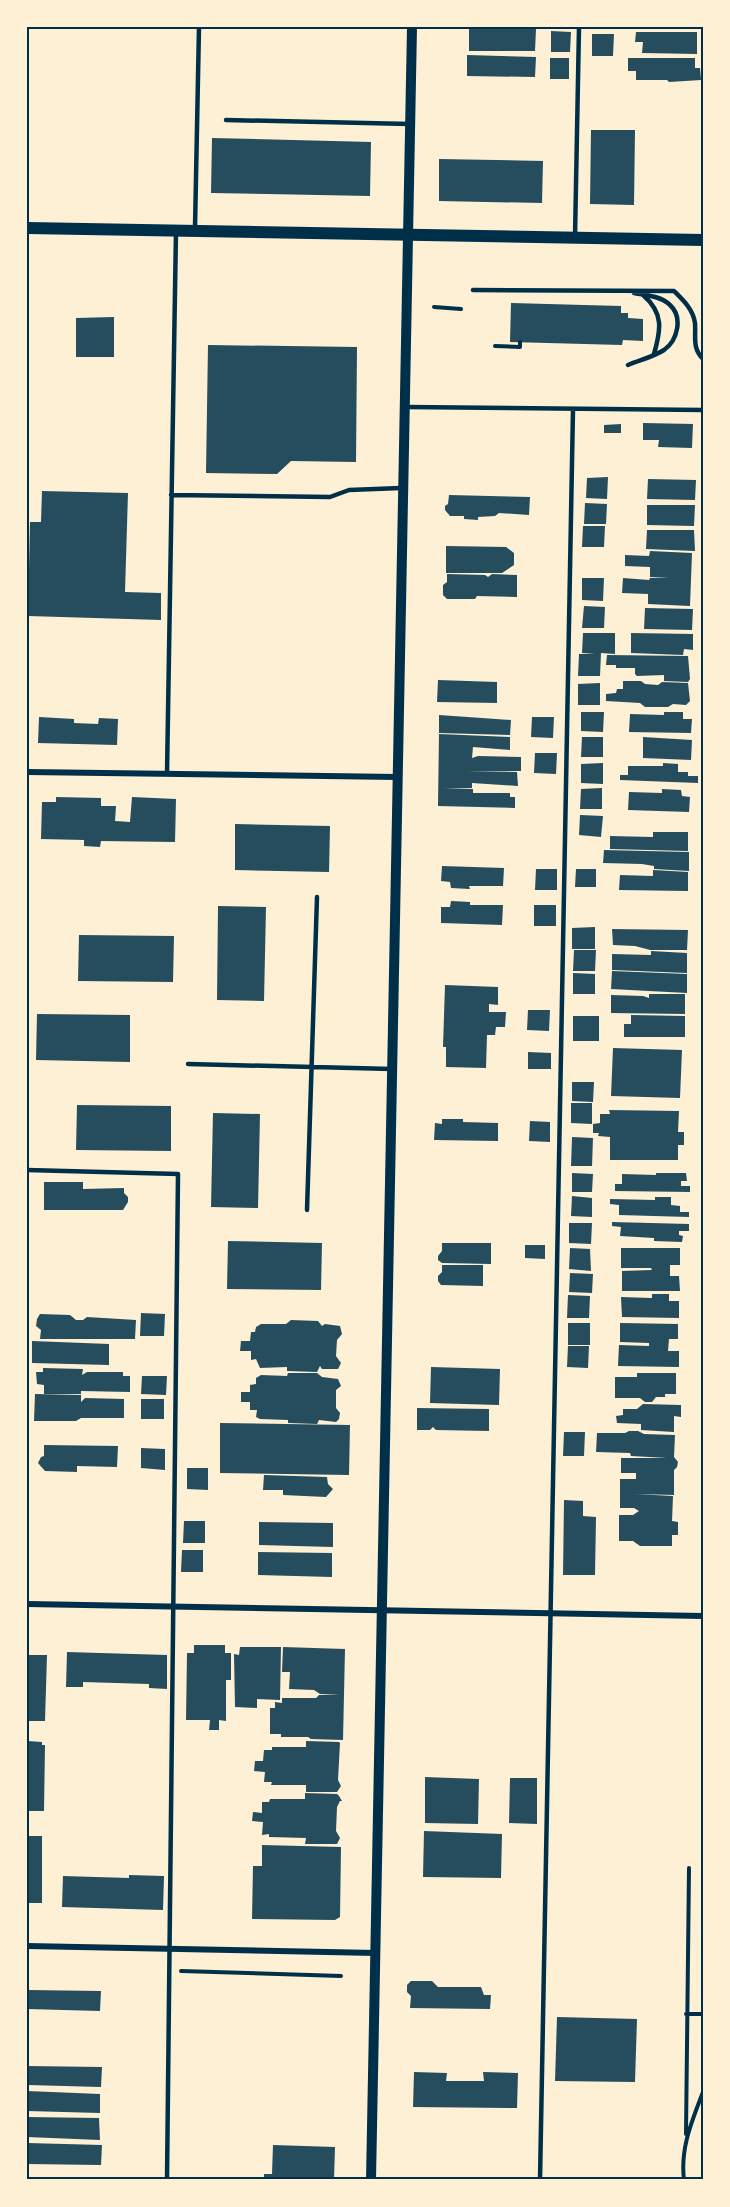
<svg xmlns="http://www.w3.org/2000/svg" width="730" height="2207" font-family="Signika,sans-serif">
  <style>
    .building { fill: #264d5e }
    .lines { fill: none; stroke-linecap: round; stroke-linejoin: round }
    .path { stroke: #003049; stroke-width: 4 }
    .service { stroke: #003049; stroke-width: 4.5 }
    .minor { stroke: #003049; stroke-width: 6 }
    .tertiary { stroke: #003049; stroke-width: 10 }
    .secondary { stroke: #003049; stroke-width: 12 }
    .neatline { fill: none; stroke: #003049; stroke-width: 2 }
  </style>
  <rect width="100%" height="100%" fill="#fdf0d5"/>
  <path class="building" d="M469 29H536L535 51H469Z
    M551 31 571 32 570 52H551Z
    M636 32H697V54L642 53 643 42H635Z
    M592 34H614L613 56H592Z
    M467 55 536 57 535 77 467 76Z
    M550 58H569V79H550Z
    M628 58H695V68H700L701 80 669 82 667 80H636V71H628Z
    M591 130H635L634 205 590 204Z
    M212 138 371 142 370 196 211 193Z
    M439 159 543 161 542 203 439 201Z
    M511 303 621 306V313H628V318L643 319V341L623 340 622 345 510 342Z
    M114 317V357H76V318Z
    M208 345 357 347 356 462 291 461 277 474 206 473Z
    M643 423 693 424 692 448 658 447 659 440H643Z
    M621 424V433H604V425Z
    M608 477 607 499 586 498 587 478Z
    M648 479 696 480 695 500 647 499Z
    M42 491 128 493 125 592 161 593V620L28 616 30 522H41Z
    M449 495 530 497 529 515 499 513 495 516 478 517V520L464 519V516H450L445 510V506L448 504Z
    M585 503 607 504 606 524H584Z
    M647 505H695L694 526 647 525Z
    M583 526H605L604 547H582Z
    M647 530H694L695 551 646 549Z
    M446 546 506 547 514 553V565L502 573H446Z
    M650 551 692 553 690 606 648 604V594L622 593 623 578 649 580 650 578H669L650 577V567L625 566V555L649 556Z
    M447 574 485 575 488 577 492 574 517 575V597L477 596 475 599H447L443 595V585L447 582Z
    M582 578H604L603 601 582 600Z
    M584 606 605 607 604 628H582Z
    M645 608 693 609 692 630 644 629Z
    M583 633H615V654L601 653 600 676H578L579 654H595L582 653Z
    M631 633 693 634V650L684 649 683 655 631 653Z
    M607 655 688 656 690 679 688 682 664 681V675L637 676 635 674V668H616V665H606Z
    M438 680 497 682V703L437 702Z
    M623 681H641L645 684 658 685 662 682 688 683 690 701 686 705 673 704 668 707H645L640 703 606 701V694L616 693 617 689H623Z
    M600 683V705H578V684Z
    M581 712H604L603 732 581 731Z
    M664 712H683V719H692L691 733 629 732 630 714 664 715Z
    M439 715 511 720 510 735 439 733Z
    M39 717 74 719V723L98 724 99 718 118 719 117 745 38 743Z
    M532 717H554L553 738 531 737Z
    M439 734 510 737V750L473 747 472 758 478 756 521 757V771H466L517 772 518 786 472 783V788H444L473 789V793H510V797H515V808L438 806Z
    M582 737H603V757H581Z
    M643 737 692 740 691 760 643 758Z
    M535 753H557L556 774 534 773Z
    M603 763V784L581 783V764Z
    M663 763 678 764V772H688V776H698V783L620 780V775H628V766H663Z
    M602 788V809H580L581 789Z
    M662 789 681 790 682 796 690 797 689 812 628 810 629 792 662 793Z
    M56 797 101 798V806H116L115 821 130 822 132 797 176 799 175 842 101 841 100 847 84 846V840L41 839 42 802H56Z
    M580 815 603 816 601 837 579 835Z
    M235 824 330 826 329 872 235 870Z
    M653 832H688V851L610 849V836L653 837Z
    M604 850 689 852V871L654 869V866L642 864 603 863Z
    M442 866 504 868 503 886H469L470 889 451 888 450 882 441 881Z
    M536 869H557V890H535Z
    M576 869H596V887H575Z
    M653 870 688 872V891L619 890 620 875 653 876Z
    M451 901 470 902V905H503L502 925 441 923V907H450Z
    M534 905H556V926H534Z
    M218 906 266 907 264 1001 217 1000Z
    M595 927V949H572V928Z
    M612 929 688 930 687 950H650L635 946 613 945Z
    M79 935 174 936 173 982 78 981Z
    M574 950H596L595 971H573Z
    M651 951 687 953V973L612 970V954L651 955Z
    M612 971 687 974V993L611 989Z
    M573 973 595 974V994H573Z
    M445 985 498 987V1005L489 1004V1012H506L505 1027H496L495 1035H487L486 1068 446 1067V1047H443Z
    M649 994H685V1014L611 1013V995L643 996 649 998Z
    M528 1010H550L549 1031 527 1030Z
    M37 1014 130 1015V1062L36 1060Z
    M631 1015 685 1016V1037H624V1024H631Z
    M573 1016H599V1041H573Z
    M613 1048 682 1050 680 1098 611 1096Z
    M528 1052 551 1053V1069H528Z
    M572 1082H594L593 1102 572 1101Z
    M571 1103H592V1124L571 1123Z
    M77 1105 171 1106V1151L76 1150Z
    M609 1110 679 1111 678 1132H684V1145H678V1160H610V1137L598 1136 599 1133H593V1124L600 1123V1114H610Z
    M213 1113 260 1114 258 1208 211 1207Z
    M442 1119H463V1122L498 1123V1141L434 1140 435 1123 442 1124Z
    M530 1121 550 1122V1142L529 1141Z
    M572 1137 593 1138 592 1166H571Z
    M572 1173 593 1174 592 1192H572Z
    M656 1173H686L687 1181H681V1186H690V1192L615 1191V1184H622V1174L656 1175Z
    M44 1182H83V1189L124 1188V1193L128 1197V1202L123 1210H44Z
    M572 1196 592 1198V1217L571 1216Z
    M655 1197H671V1205L680 1206V1212H689V1217L619 1215V1205L610 1204V1199L655 1200Z
    M612 1222 689 1224V1231H679V1235L683 1236 682 1242 654 1241V1238L620 1236 621 1227 612 1226Z
    M569 1223H592L591 1244 569 1243Z
    M228 1241 322 1243 321 1290 227 1289Z
    M442 1243H491V1264L442 1263 438 1260V1256L442 1251Z
    M525 1245H545V1259L525 1258Z
    M570 1248 590 1249 591 1271 569 1269Z
    M621 1248H680V1265H670V1276H679L680 1291H622V1271L652 1270 651 1268H621Z
    M442 1265H483V1286L441 1285 438 1281V1276L442 1272Z
    M570 1273 593 1274 592 1293 569 1292Z
    M652 1294H669V1301H679V1318L622 1317 621 1297 652 1298Z
    M568 1295 590 1296 589 1318H567Z
    M141 1313 165 1314 164 1336H140Z
    M40 1314 70 1315 76 1320H83L87 1317 136 1320 135 1339H40L41 1330 36 1326 37 1319Z
    M291 1320 318 1321 322 1326 325 1324 340 1326 342 1334 337 1340 336 1356 341 1363 338 1369H322L320 1366 317 1372 287 1371V1367L260 1368 256 1359 251 1360V1351H240L241 1341H250L251 1332H255L256 1327 261 1324H286Z
    M568 1323H590V1345H568Z
    M620 1323 678 1324V1339H669L668 1351H679V1367L618 1366 619 1345 649 1346V1343L620 1342Z
    M32 1341 109 1344V1365L32 1363Z
    M568 1346H589L588 1368 567 1367Z
    M431 1367 500 1369 499 1405 430 1403Z
    M43 1368 83 1369 82 1375 87 1372H123V1376H130V1392L81 1391V1394H44V1385L37 1384 36 1372H43Z
    M288 1373H317L322 1377 338 1379 341 1386 336 1390V1408L340 1413 339 1419 336 1422 319 1420 317 1424 288 1423V1420L260 1419 256 1417 257 1410H250V1402H241V1392H250V1385L256 1384V1378L261 1375 287 1376Z
    M637 1373H676V1394H665V1397H656L652 1402H645L640 1398H615V1377H637Z
    M142 1376H167L166 1395 141 1394Z
    M35 1394 81 1395V1402L85 1398 124 1399V1418H81L76 1421H34Z
    M141 1399H164V1419H141Z
    M643 1404 681 1405V1417L674 1416V1432L641 1430V1424L617 1423 616 1416 623 1415V1409H637Z
    M417 1408 489 1409V1431L436 1430 433 1427 430 1430H417Z
    M220 1423 350 1425 349 1475 220 1473Z
    M629 1431H638L644 1434 675 1435 674 1457 678 1462 677 1467 674 1470V1495L635 1494 673 1496 672 1521 678 1522V1535H672V1546H640L633 1541H619V1515H633L639 1511 634 1508H620V1479H636V1473H621V1458H667L631 1456 630 1453 596 1452 597 1433H625Z
    M564 1432H585L584 1456H563Z
    M44 1445 118 1446 117 1467 77 1466V1472L45 1471 38 1463 41 1457 44 1456Z
    M141 1448 165 1449V1470L141 1468Z
    M187 1468H208V1490L187 1489Z
    M264 1475 327 1477 328 1484 333 1489 326 1497 283 1495V1490H263Z
    M564 1500 583 1501V1516L596 1517 595 1575H563Z
    M184 1521H205V1543H183Z
    M259 1522 333 1523V1547L259 1545Z
    M182 1550H203V1572H181Z
    M258 1552 332 1553V1577L258 1575Z
    M194 1645H225V1653H231V1680H226V1721L219 1720V1730H209L210 1720H186L187 1653H194Z
    M240 1647H281L280 1700 257 1699V1708L235 1707 234 1654 239 1655Z
    M283 1647 345 1649 343 1740 311 1739 308 1737H281V1734H270V1708H275V1702L282 1703V1698H316L319 1695H340L320 1694 314 1690 289 1689 290 1672H282Z
    M67 1652 167 1655V1689L149 1688V1684L83 1682V1687H66Z
    M27 1655H47L45 1721H27Z
    M27 1741 42 1742V1745H45L44 1811H27Z
    M306 1741 339 1742 340 1743 338 1780 341 1786 337 1792H306V1785H271L272 1782H264L265 1772 254 1771 255 1761H263L264 1750H272V1747H306Z
    M425 1777 479 1779 478 1824 425 1823Z
    M510 1778H537V1824L509 1823Z
    M305 1793 337 1794 339 1796 342 1801H340L337 1807 336 1831 340 1838 337 1844H305L306 1838 269 1837V1834L262 1835 263 1822 252 1821 253 1812 262 1813V1802H269L270 1799H305Z
    M424 1831 502 1834 501 1878 423 1877Z
    M27 1836H42V1903H27Z
    M262 1845 341 1847 340 1917 335 1920 252 1919 253 1866H262Z
    M129 1875 164 1876 163 1910 62 1907 63 1876 129 1878Z
    M411 1981H432L438 1987H481L484 1995H491L490 2009 410 2008 411 1996 407 1992V1985Z
    M27 1990 101 1991 100 2011 27 2009Z
    M557 2017 637 2019 635 2082 555 2081Z
    M27 2066 102 2067 101 2087 27 2085Z
    M414 2072 447 2073 446 2081H484L483 2072 518 2073 517 2108 413 2107Z
    M27 2091 100 2094V2113L27 2111Z
    M27 2117 99 2118 100 2140 27 2137Z
    M27 2143 102 2145 101 2165 27 2164Z
    M273 2145 335 2147 334 2180H264V2174H272Z"/>
  <g class="lines">
    <path class="path" d="M434 307 461 309
      M495 346 520 347V342
      M181 1971 341 1976
      M686 2014H703
      M686 2134 689 1868
      M684 2180C680 2148 692 2121 703 2092"/>
    <path class="service" d="M226 120 410 124
      M195 228 199 27
      M575 237 579 27
      M473 290 674 291C683 300 693 309 695 323 696 337 692 348 703 359
      M643 295C664 313 661 330 654 354
      M628 365C640 360 653 357 664 350 678 340 683 317 670 305 661 296 645 295 634 293
      M406 407 703 410
      M171 495 330 497 349 490 401 488
      M167 774 176 231
      M188 1064 392 1069
      M27 1170 178 1174 167 2180
      M307 1210 317 897
      M540 2180 573 409"/>
    <path class="minor" d="M27 772 397 777
      M27 1604 703 1616
      M27 1946 376 1953"/>
    <path class="tertiary" d="M371 2180 412 27"/>
    <path class="secondary" d="M27 228 703 240"/>
  </g>
  <rect width="730" height="2207" fill="none" stroke="#fdf0d5" stroke-width="57"/>
  <rect x="28" y="28" width="674" height="2150" class="neatline"/>
</svg>
